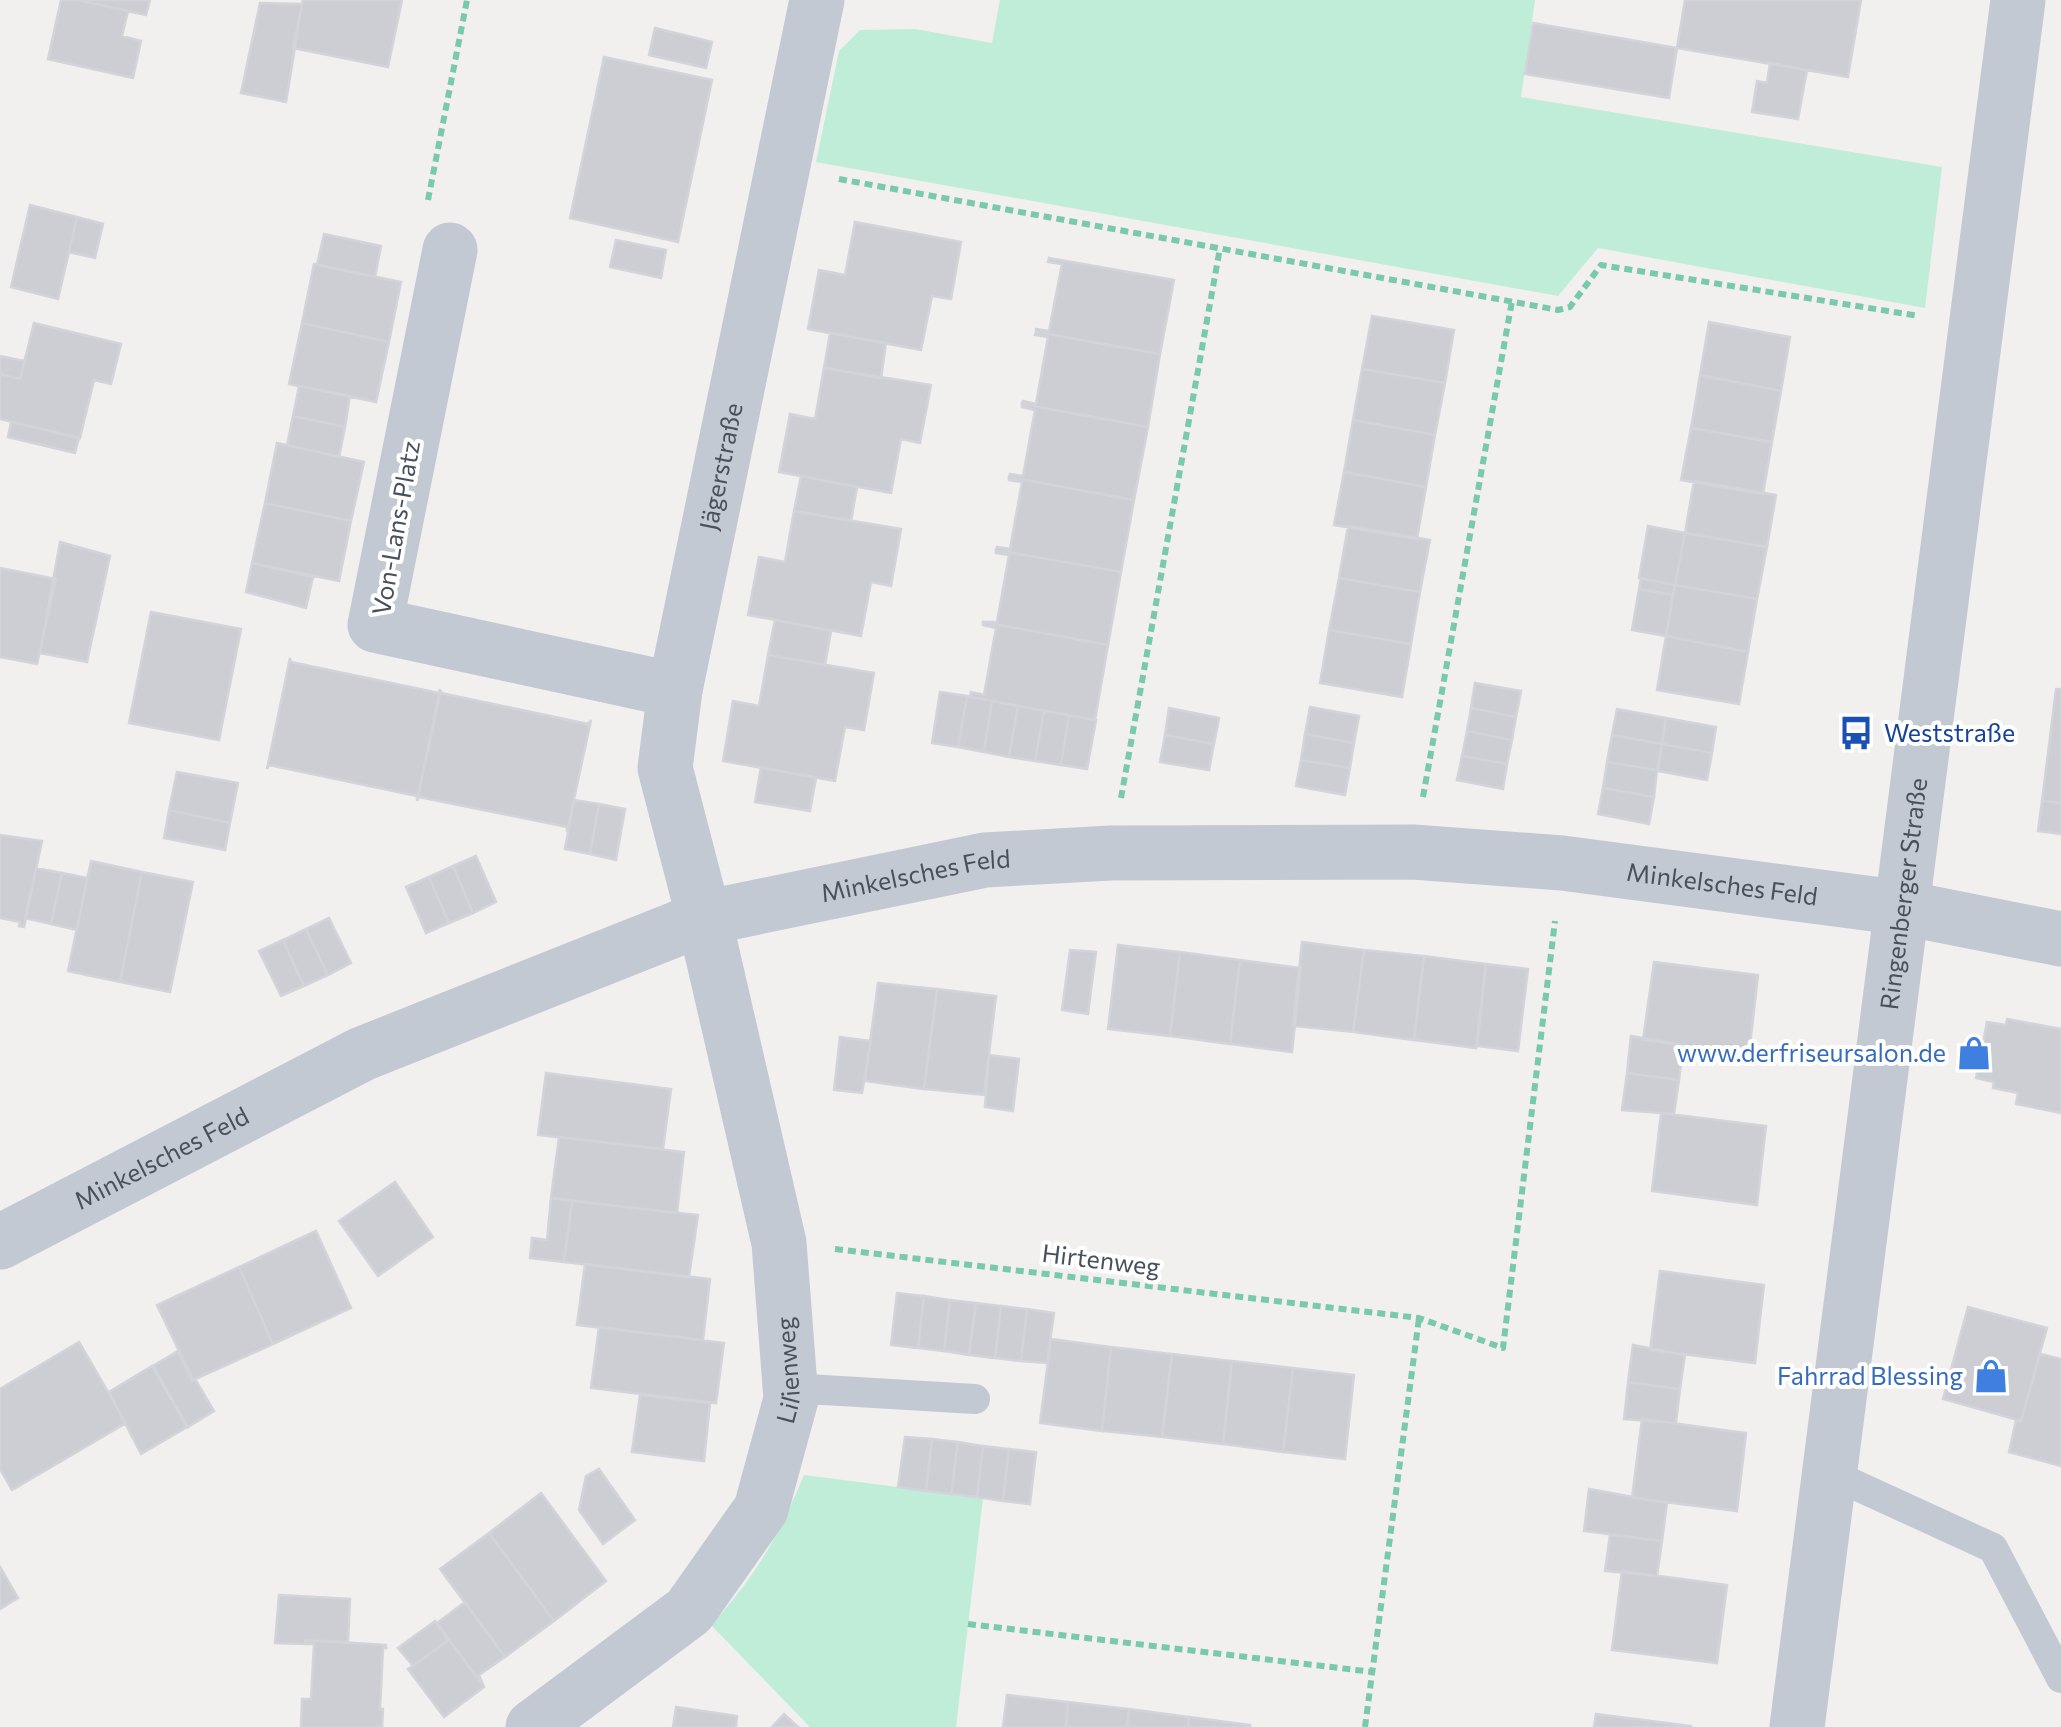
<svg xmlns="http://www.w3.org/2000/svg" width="2061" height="1727" font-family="Commissioner,sans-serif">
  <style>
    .green { fill: #c0edd8 }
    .building { fill: #ccced3; stroke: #d3d4da; stroke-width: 2.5 }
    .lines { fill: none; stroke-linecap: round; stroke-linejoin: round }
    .path { stroke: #79c9ad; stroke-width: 6; stroke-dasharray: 8 5; stroke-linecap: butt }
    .lane { stroke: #c3c9d3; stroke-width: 30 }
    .street { stroke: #c3c9d3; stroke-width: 55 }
    .labels { text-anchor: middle; stroke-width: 8; stroke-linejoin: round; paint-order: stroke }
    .street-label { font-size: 25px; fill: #48505c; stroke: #fff }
    .transit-label { font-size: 25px; fill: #164399; stroke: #fff; text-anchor: start }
    .shop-label { font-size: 25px; fill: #366cbe; stroke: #fff; text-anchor: end }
  </style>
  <rect width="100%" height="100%" fill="#f2efef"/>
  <path class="green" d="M1000 0H1535L1521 97 1942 167 1925 308 1598 248 1558 296 816 162 839 51 860 30 915 29 992 43Z
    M804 1475 983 1498 956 1727H810L711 1625C757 1574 777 1539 804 1475Z"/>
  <path class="building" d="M61 0H77L128 11 122 36 141 41 133 78 48 59Z
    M77 0H150L146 15Z
    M303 0H402L388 67 293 48Z
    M1685 0H1861L1848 77 1677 48Z
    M260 3 302 4 286 102 241 93Z
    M1533 23 1677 48 1669 98 1525 74Z
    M655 28 712 42 706 68 649 55Z
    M604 57 712 80 678 242 570 218Z
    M1770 63 1807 70 1798 119 1752 112 1757 81 1767 83Z
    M30 205 77 217 58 299 11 287Z
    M77 217 103 224 95 258 69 252Z
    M855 222 961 242 951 299 932 296 921 350 808 329 819 270 845 275Z
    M324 234 381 246 375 277 317 265Z
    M616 240 666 250 661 278 610 267Z
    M1049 258 1174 280 1160 354 1036 332V329L1049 331 1062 264 1048 262Z
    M314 264 401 282 389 342 302 323Z
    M1372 316 1454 330 1445 383 1362 369Z
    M1709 322 1790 337 1781 391 1700 375Z
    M34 323 121 344 111 384 94 380 80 438 0 419V374L20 379Z
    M302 323 389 342 376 402 289 384Z
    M1036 332 1160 354 1148 427 1022 404 1023 401 1036 404 1048 337 1035 335Z
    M830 333 886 343 881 378 824 368Z
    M0 356 24 361 20 379 0 374Z
    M824 368 931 385 920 443 901 439 891 493 779 472 790 414 815 419Z
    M1362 369 1445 383 1435 435 1353 420Z
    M1700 375 1781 391 1772 442 1691 428Z
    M299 386 350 396 345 427 293 416Z
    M1022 404 1148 427 1134 500 1009 477 1010 474 1023 476 1035 410 1022 407Z
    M293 416 345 427 339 457 287 445Z
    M1353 420 1435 435 1426 487 1344 472Z
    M11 422 79 438 75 453 8 437Z
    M1691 428 1772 442 1763 494 1681 480Z
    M277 443 364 462 351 521 265 503Z
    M1344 472 1426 487 1417 539 1334 525Z
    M801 476 857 487 851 521 794 511Z
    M1009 477 1134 500 1121 572 996 550 997 547 1010 549 1022 482 1009 480Z
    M1694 481 1776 495 1767 547 1685 533Z
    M265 503 351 521 339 581 252 563Z
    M794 511 901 529 891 586 871 582 861 636 748 615 759 557 785 562Z
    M1348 526 1430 540 1420 592 1339 578Z
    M1648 526 1685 533 1675 585 1639 578Z
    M1685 533 1767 547 1757 599 1675 585Z
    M60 542 110 556 87 662 40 653Z
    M996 550 1121 572 1108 645 983 622H997L1009 555 996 553Z
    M252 563 313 577 306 608 246 592Z
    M0 568 56 579 37 664 0 657Z
    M1339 578 1420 592 1411 644 1329 630Z
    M1641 578 1675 585 1673 595 1639 589Z
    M1675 585 1757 599 1748 652 1666 636Z
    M1639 589 1673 595 1666 636 1632 630Z
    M151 612 241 629 219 740 129 723Z
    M775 620 831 631 825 665 768 655Z
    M983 622 1108 645 1095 720 970 697 971 692 984 695 996 628 983 625Z
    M1329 630 1411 644 1402 697 1320 683Z
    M1666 636 1748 652 1739 704 1657 690Z
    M768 655 874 673 864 730 845 727 835 781 723 761 733 701 759 706Z
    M290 658 291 662 439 693 440 689 417 801V796L269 765 267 769Z
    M1475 683 1521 691 1516 717 1471 708Z
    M2056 689H2061V803L2042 801Z
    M441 690V693L588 724 591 720 567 832V827L419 797 417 801Z
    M940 692 967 696 958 747 932 743Z
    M967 696 992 701 984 752 958 747Z
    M992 701 1018 706 1009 757 984 752Z
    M1018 706 1044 711 1035 761 1009 757Z
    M1310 707 1359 716 1354 743 1305 734Z
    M1169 708 1219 718 1214 744 1165 735Z
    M1471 708 1516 717 1512 740 1467 731Z
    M1617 709 1666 718 1662 744 1612 735Z
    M1044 711 1069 715 1061 765 1035 761Z
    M1069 715 1096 720 1087 769 1061 765Z
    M1666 718 1716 727 1712 753 1662 744Z
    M1467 731 1512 740 1507 764 1462 756Z
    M1305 734 1354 743 1350 768 1301 760Z
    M1165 735 1214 744 1209 770 1160 762Z
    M1612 735 1662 744 1657 770 1607 762Z
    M1662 744 1712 753 1707 780 1658 771Z
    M1462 756 1507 764 1503 789 1457 780Z
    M1301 760 1350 768 1345 795 1296 786Z
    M1607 762 1657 770 1654 797 1603 788Z
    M761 767 816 778 810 811 755 802Z
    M177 772 238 783 230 823 169 810Z
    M1603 788 1654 797 1649 824 1598 814Z
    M574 800 599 804 590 854 565 849Z
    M2042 801 2061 803V834L2038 831Z
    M599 804 625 809 616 860 590 854Z
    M169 810 230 823 225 850 164 838Z
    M0 835 42 841 24 927 19 926 20 922 0 918Z
    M476 856 496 902 473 913 453 866Z
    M91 861 142 872 120 982 68 971Z
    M453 866 473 913 449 923 429 877Z
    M36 868 62 873 51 924 25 918Z
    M142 872 193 882 170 992 120 982Z
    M62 873 87 878 77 930 51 924Z
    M429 877 449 923 426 933 406 887Z
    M329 918 351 963 328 975 306 929Z
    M306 929 328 975 304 986 283 940Z
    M283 940 304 986 281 996 259 951Z
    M1302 942 1364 950 1353 1032 1293 1026Z
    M1118 945 1180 952 1170 1036 1108 1029Z
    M1070 950 1096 952 1088 1014 1062 1010Z
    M1364 950 1424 956 1414 1040 1353 1032Z
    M1180 952 1240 960 1230 1044 1170 1036Z
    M1424 956 1486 964 1476 1048 1414 1040Z
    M1240 960 1301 968 1292 1052 1230 1044Z
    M1654 962 1758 975 1749 1054 1643 1040Z
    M1486 964 1528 969 1518 1051 1477 1046Z
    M878 983 937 989 924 1089 865 1081Z
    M937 989 996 996 984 1095 924 1089Z
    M2007 1019 2061 1029V1113L2016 1104 2018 1093 1993 1088 1994 1082 1976 1078 1987 1022 2006 1025Z
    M1631 1036 1683 1045 1679 1080 1627 1073Z
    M840 1037 871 1041 862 1093 834 1090Z
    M989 1055 1019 1059 1013 1111 985 1107Z
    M546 1073 671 1089 663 1149 538 1135Z
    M1627 1073 1679 1080 1674 1114 1622 1110Z
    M1661 1113 1766 1126 1757 1205 1652 1191Z
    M559 1137 684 1152 677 1213 551 1198Z
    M395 1182 433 1237 378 1276 339 1221Z
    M551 1198 572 1201 564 1262 530 1258 532 1238 547 1240Z
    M572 1201 698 1215 689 1277 564 1262Z
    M316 1231 351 1308 273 1344 239 1267Z
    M585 1264 710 1279 703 1340 577 1325Z
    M239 1267 273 1344 193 1380 157 1305Z
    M1660 1271 1764 1285 1755 1363 1650 1350Z
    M897 1293 924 1296 918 1348 891 1345Z
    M924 1296 950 1300 944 1351 918 1348Z
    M950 1300 976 1303 969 1355 944 1351Z
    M976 1303 1001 1306 995 1358 969 1355Z
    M1001 1306 1027 1309 1021 1361 995 1358Z
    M1968 1307 2047 1328 2021 1421 1943 1399Z
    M1027 1309 1054 1313 1047 1363 1021 1361Z
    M599 1327 724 1343 716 1403 591 1388Z
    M1051 1339 1111 1347 1102 1431 1040 1423Z
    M79 1342 126 1423 12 1490 0 1469V1389Z
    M1633 1345 1685 1355 1680 1389 1628 1382Z
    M1111 1347 1172 1354 1162 1437 1102 1431Z
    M178 1351 192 1381 195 1379 214 1411 188 1427 153 1366Z
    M1172 1354 1232 1361 1223 1444 1162 1437Z
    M2040 1354 2061 1359V1466L2009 1452 2016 1420 2021 1421Z
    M1232 1361 1293 1368 1283 1452 1223 1444Z
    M152 1366 187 1427 141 1454 109 1392Z
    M1293 1368 1354 1375 1345 1459 1283 1452Z
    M1628 1382 1680 1389 1676 1423 1624 1419Z
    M640 1395 710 1403 704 1461 632 1452Z
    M1642 1419 1746 1433 1737 1511 1632 1498Z
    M905 1437 932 1439 926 1491 898 1487Z
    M932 1439 958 1442 951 1494 926 1491Z
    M958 1442 983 1446 977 1497 951 1494Z
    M983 1446 1009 1449 1003 1501 977 1497Z
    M1009 1449 1036 1452 1030 1504 1003 1501Z
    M599 1469 635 1520 603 1544 579 1510 586 1476Z
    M1589 1489 1667 1503 1662 1541 1584 1531Z
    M541 1493 606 1581 554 1621 489 1533Z
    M489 1533 554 1621 505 1657 440 1569Z
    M1610 1535 1662 1541 1657 1576 1605 1571Z
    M0 1567 18 1598 0 1609Z
    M1622 1571 1727 1585 1717 1663 1612 1650Z
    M279 1595 350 1599 348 1642 305 1640V1644L275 1643Z
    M465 1602 505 1657 479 1675 484 1687 437 1623Z
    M435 1621 448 1641 413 1666 398 1648Z
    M305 1640 386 1645V1648H383L380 1709H383L382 1727H301L302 1699H311L314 1644H305Z
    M449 1640 484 1687 444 1717 408 1669Z
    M1007 1695 1068 1702 1066 1727H1003Z
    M1068 1702 1129 1709 1127 1727H1066Z
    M676 1707 737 1716 736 1727H673Z
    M1129 1709 1189 1717 1188 1727H1127Z
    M784 1714 798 1727H772Z
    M1596 1714 1691 1726V1727H1594Z
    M1189 1717 1250 1725V1727H1188Z"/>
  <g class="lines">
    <path class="path" d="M839 179 1558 310 1570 307 1601 265 1919 316
      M428 200 467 0
      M1423 797 1512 301
      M1121 798 1220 248
      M835 1249 1419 1318 1503 1348 1555 921
      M968 1624 1373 1672
      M1365 1727 1419 1318"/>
    <path class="lane" d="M790 1388 975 1399
      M1829 1473 1993 1548 2061 1678"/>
    <g class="street">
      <path d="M450 250 375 625 675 690"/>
      <path id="s1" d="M0 1242 362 1054 704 918 985 860 1111 853 1413 852 1562 863 1904 908 2061 939"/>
      <path id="s2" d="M533 1727 689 1611 761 1509 791 1399 779 1243 704 918 665 768 675 690 817 0"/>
      <path id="s3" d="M1797 1727 2018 0"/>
    </g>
  </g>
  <defs>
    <g id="bus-bare" transform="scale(2.7)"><path d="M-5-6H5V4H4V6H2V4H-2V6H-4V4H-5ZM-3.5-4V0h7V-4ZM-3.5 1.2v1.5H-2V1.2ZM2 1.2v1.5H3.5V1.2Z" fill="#1a4fb4" stroke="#fff" stroke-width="2.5" paint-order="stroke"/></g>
    <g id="shop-bare" transform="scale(2.7)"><path d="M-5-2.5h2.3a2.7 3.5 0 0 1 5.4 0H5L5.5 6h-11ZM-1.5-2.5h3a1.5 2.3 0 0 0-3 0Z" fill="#3f7fe0" stroke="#fff" stroke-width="2.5" paint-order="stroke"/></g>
  </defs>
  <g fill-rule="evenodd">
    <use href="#bus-bare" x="1856" y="733"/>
    <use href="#shop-bare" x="1974" y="1053"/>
    <use href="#shop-bare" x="1991" y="1376"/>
  </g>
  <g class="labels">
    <g class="street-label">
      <text dy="9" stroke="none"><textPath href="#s2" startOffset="1385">Jägerstraße</textPath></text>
      <text transform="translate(396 528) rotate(-80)" y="9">Von-Lans-Platz</text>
      <text dy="9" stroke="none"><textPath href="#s1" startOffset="992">Minkelsches Feld</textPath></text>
      <text dy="9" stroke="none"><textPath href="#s1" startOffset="1802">Minkelsches Feld</textPath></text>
      <text dy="9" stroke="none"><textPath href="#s3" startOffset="840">Ringenberger Straße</textPath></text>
      <text dy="9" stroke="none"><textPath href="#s1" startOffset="182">Minkelsches Feld</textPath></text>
      <text transform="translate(1101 1260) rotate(7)" y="9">Hirtenweg</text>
      <text dy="9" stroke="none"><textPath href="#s2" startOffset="462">Lilienweg</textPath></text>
    </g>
    <g class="transit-label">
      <text x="1884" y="742">Weststraße</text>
    </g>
    <g class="shop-label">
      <text x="1946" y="1062">www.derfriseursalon.de</text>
      <text x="1963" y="1385">Fahrrad Blessing</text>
    </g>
  </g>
</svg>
